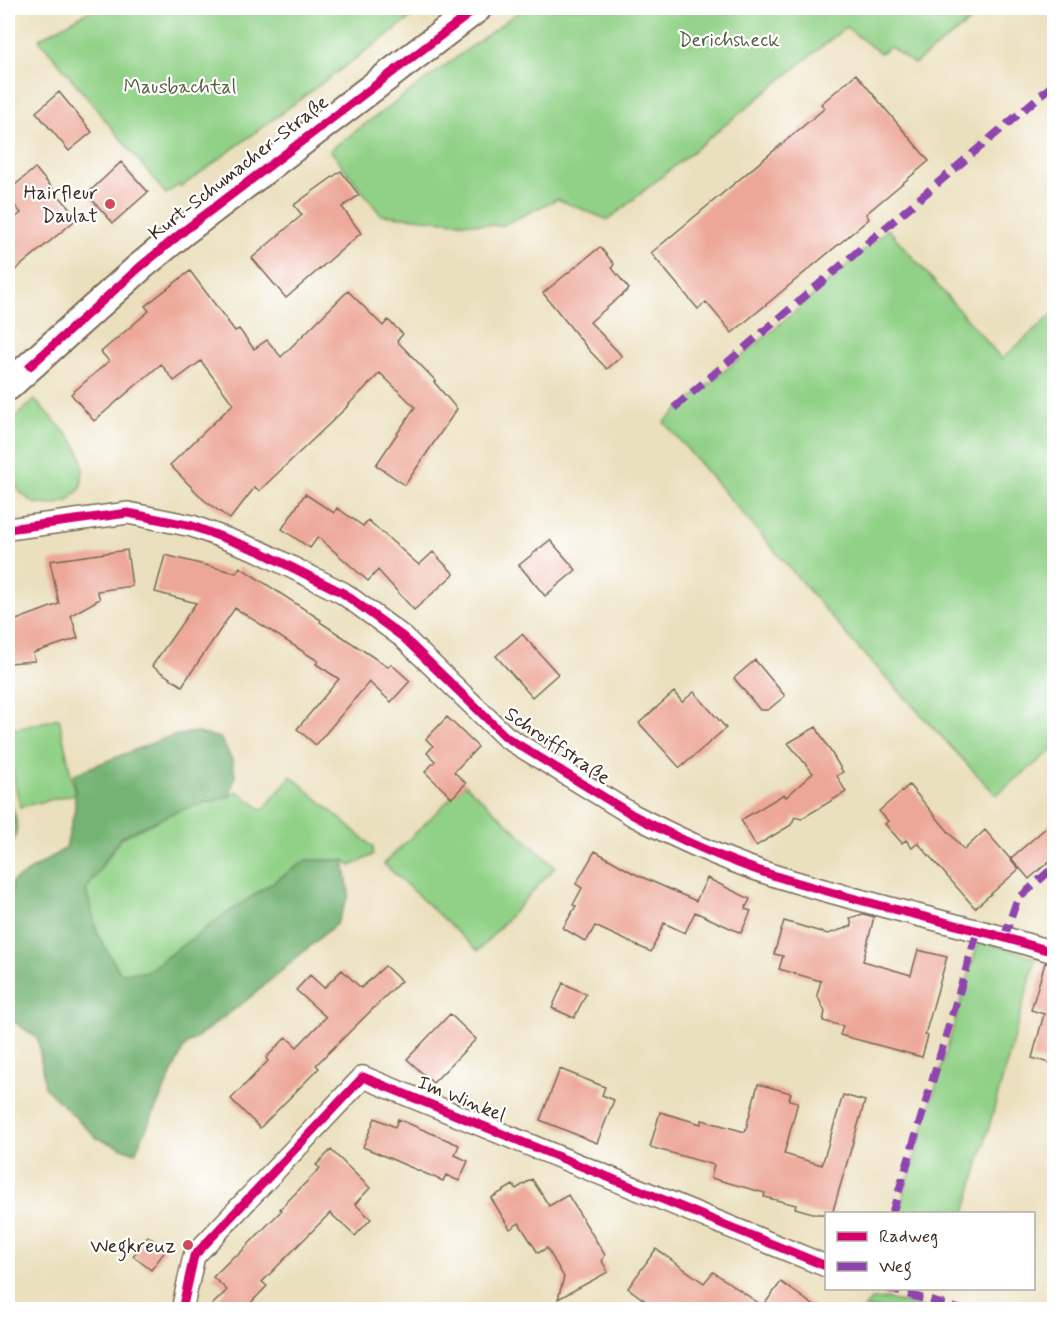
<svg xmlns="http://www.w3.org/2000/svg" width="1062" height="1317" font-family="Mynerve,sans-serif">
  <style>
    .green { fill: #91d187; stroke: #667e52; stroke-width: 1.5 }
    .forest { fill: #74b374; stroke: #586e49; stroke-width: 1.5 }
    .building { fill: #eda797 }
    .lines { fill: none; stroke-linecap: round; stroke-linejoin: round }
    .minor-casing { stroke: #796a56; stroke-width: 24 }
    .secondary-casing { stroke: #796a56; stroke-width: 32 }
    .minor { stroke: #fff; stroke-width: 21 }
    .secondary { stroke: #fff; stroke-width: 28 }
    .quiet { stroke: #8e44ad; stroke-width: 8; stroke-dasharray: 15 8; stroke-linecap: butt }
    .cycleway-casing { stroke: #fff; stroke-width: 13 }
    .cycleway { stroke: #d6006c; stroke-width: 9 }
    .poi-dot { fill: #d1495b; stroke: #fff; stroke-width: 2 }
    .labels { text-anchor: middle; stroke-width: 4.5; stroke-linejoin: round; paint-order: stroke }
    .park-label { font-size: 20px; fill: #555c3e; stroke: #fff }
    .street-label { font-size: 20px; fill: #3b2a1e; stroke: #fff }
    .poi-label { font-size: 20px; fill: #3b2a1e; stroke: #fff; text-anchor: end }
  </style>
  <rect width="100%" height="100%" fill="#fff"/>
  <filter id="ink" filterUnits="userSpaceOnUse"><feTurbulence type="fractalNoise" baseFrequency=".0167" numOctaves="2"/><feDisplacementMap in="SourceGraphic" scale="12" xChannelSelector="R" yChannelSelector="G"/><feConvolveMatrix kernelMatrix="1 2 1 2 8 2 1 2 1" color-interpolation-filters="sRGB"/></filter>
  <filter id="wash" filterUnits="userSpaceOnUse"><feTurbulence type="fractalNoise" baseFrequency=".008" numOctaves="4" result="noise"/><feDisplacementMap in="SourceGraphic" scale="24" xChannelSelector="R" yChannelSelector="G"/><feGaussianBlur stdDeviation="1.35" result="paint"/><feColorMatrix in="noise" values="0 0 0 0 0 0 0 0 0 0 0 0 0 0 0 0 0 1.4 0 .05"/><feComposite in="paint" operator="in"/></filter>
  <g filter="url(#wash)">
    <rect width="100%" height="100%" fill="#ebe0be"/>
    <path class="green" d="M95 8H424L181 187 179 185 166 194 39 39Z
      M524 8H988L914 64 890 47 880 53 846 27 608 220 557 199 501 226 381 215 330 150Z
      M888 229 1002 359 1054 313V749L996 795 854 643 664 422 792 314Z
      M35 400 74 442 81 456 83 470 81 488 68 501 52 505 34 503 21 493 8 475V423Z
      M59 718 75 794 20 807 8 752V725L17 729Z
      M291 776 373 847V855L351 866 344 860H307L224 915 146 972 120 973 97 933 86 890 121 838 177 811 230 796 237 791 263 810Z
      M465 784 555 867 478 951 384 864Z
      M979 940 1036 958 965 1213 898 1214Z
      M888 1299 928 1309H864L871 1300Z"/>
    <path class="forest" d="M194 732 220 738 232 760 235 775 230 796 177 811 121 837 86 890 97 933 120 973 146 972 224 915 307 860H344L349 895 337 923 252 996 184 1047 135 1153 97 1138 45 1088 38 1039 8 1017V918L12 882 66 848 75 808 74 774 165 738Z
      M8 803 11 805C19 823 19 835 8 851Z"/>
    <g id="blocks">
      <path class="building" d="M856 74 929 161 866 214 869 219 732 333 706 302 698 309 651 253 825 108 821 104Z
        M59 92 92 132 69 151 36 112Z
        M121 162 148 192 113 223 87 194Z
        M35 168 78 218 8 276V224L21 213 8 198V191Z
        M341 171 359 195 342 207 361 233 286 298 252 258 302 215 294 205Z
        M600 247 614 264 612 268 629 289 590 322 622 356 607 369 589 350 543 293Z
        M190 271 235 331 239 329 254 349 267 340 281 357 348 291 383 326 388 320 403 334 397 341 436 381 434 382 457 409 405 485 376 465 415 407 380 373 347 406H348L259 491 255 487 230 519 204 500 170 465 233 404 201 361 174 381 161 364 94 421 71 394 109 361 101 352 149 311 145 306Z
        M305 494 334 513 337 508 363 526 368 520 419 565 433 552 454 574 414 610 378 570 368 581 318 537 310 548 282 529Z
        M550 540 576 570 545 596 519 565Z
        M127 550 132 586 97 591 100 599 71 615 78 638 33 653 35 661 8 663V623L59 604 50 561Z
        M165 555 236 573 240 567 321 620 320 622 388 667 391 664 410 681 391 702 369 682 316 745 297 729 339 679 316 664 318 661 235 608 182 686 152 666 196 603 155 592Z
        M522 634 558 674 532 697 496 656Z
        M755 660 785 696 768 710H760L734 678Z
        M674 692 682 702 694 692 726 728 680 768 639 723Z
        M447 717 478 747 454 772 466 783 452 798 425 772 435 761 427 753 433 746 426 739Z
        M816 727 843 772 837 776 846 792 801 819 795 817 791 825 756 846 741 820 784 794 786 797 813 773 788 743Z
        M909 785 964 850 985 830 1019 869 975 908 918 843 912 848 906 840 902 843 885 824 888 821 879 811Z
        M1054 821V857L1029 879 1011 858Z
        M595 851 633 873 696 901 707 878 750 899 745 909 751 911 741 933 695 912 685 933 664 923 651 952 595 926 586 942 563 928 576 906 573 905 582 888 576 884Z
        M863 914 874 917 863 961 911 975 918 950 947 957 925 1035 928 1036 922 1057 840 1035 843 1026 823 1021 825 1012 817 995 821 981 779 969 783 956 774 954 784 921 828 934 852 926 850 918Z
        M1045 963 1054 964V1064L1032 1058 1044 1014 1031 1010Z
        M385 966 401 981 316 1065 319 1068 260 1128 231 1099 268 1061 266 1058 286 1037 297 1047 326 1017 296 990 310 975 324 988 342 970 361 988Z
        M563 983 586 994 574 1018 552 1008Z
        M450 1014 476 1039 433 1083 407 1059Z
        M560 1069 605 1087 602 1095 614 1100 597 1143 540 1120Z
        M758 1084 791 1093 789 1100 798 1102 784 1154 822 1165 843 1095 865 1101 832 1214H816L795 1208 796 1205 764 1197 765 1193 711 1178 714 1165 650 1147 660 1112 701 1124 702 1120 745 1132Z
        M375 1118 395 1127 398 1119 459 1145 455 1155 468 1161 459 1181 446 1175 443 1181 363 1147Z
        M331 1150 370 1188 355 1204 371 1219 355 1236 330 1213 262 1282 267 1286 244 1310H207L227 1290 213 1277 235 1255 236 1257 282 1210 280 1209 320 1168 316 1165Z
        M532 1179 549 1206 568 1195 605 1255 602 1261 608 1272 558 1299 564 1277 547 1248 538 1253 519 1223 510 1229 491 1198 513 1185 516 1189Z
        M148 1236 166 1250 151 1270 133 1256Z
        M656 1249 704 1283 713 1272 763 1306 781 1282 820 1310H658L628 1288Z"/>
    </g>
  </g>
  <g filter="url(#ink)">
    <use href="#blocks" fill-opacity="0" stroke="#796a56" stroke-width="1.5"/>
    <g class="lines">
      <g class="minor-casing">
        <path id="minor" d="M8 529 128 513 192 526 259 551 343 593 403 637 506 737 633 815C675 837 718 857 763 872 833 895 904 911 975 930 1002 936 1028 945 1054 952
          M182 1310 194 1256 363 1077 826 1266"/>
      </g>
      <g class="secondary-casing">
        <path id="secondary" d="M8 386 140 267 185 230 477 8"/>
      </g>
      <use href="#minor" class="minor"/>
      <use href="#secondary" class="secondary"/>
      <path class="quiet" d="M674 408 1054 84
        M1004 938 1017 900 1054 867
        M892 1214 978 930
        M886 1288 962 1310"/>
      <g class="cycleway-casing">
        <path id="cycleway" d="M30 366 140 267 185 230 477 8
          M8 529 128 513 192 526 259 551 343 593 403 637 506 737 633 815C675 837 718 857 763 872 833 895 904 911 975 930 1002 936 1028 945 1054 952
          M182 1310 194 1256 363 1077 826 1266"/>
      </g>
      <use href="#cycleway" class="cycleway"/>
    </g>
  </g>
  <g class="poi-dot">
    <circle cx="110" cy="204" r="6"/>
    <circle cx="188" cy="1245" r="6"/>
  </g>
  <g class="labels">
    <g class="park-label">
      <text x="729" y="46">Derichsheck</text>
      <text x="180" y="93">Mausbachtal</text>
    </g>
    <g class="street-label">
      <text transform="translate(238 167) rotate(-38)" y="7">Kurt-Schumacher-Straße</text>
      <text transform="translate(558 745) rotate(34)" y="7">Schroiffstraße</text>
      <text transform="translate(462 1098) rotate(22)" y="7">Im Winkel</text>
    </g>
    <g class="poi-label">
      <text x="98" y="199">Hairfleur<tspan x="98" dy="23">Daulat</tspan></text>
      <text x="176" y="1252">Wegkreuz</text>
    </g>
  </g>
  <rect width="1062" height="1317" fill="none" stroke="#fff" stroke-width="30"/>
  <rect x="825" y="1212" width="210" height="78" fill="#ffffff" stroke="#b1aaa5" stroke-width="1.5"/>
  <rect x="837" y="1232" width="30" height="9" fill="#d6006c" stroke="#b1aaa5" stroke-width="1.5"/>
  <text x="879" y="1242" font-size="18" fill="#3b2a1e">Radweg</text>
  <rect x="837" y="1262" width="30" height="9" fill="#8e44ad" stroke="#b1aaa5" stroke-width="1.5"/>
  <text x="879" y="1272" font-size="18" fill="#3b2a1e">Weg</text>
</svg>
